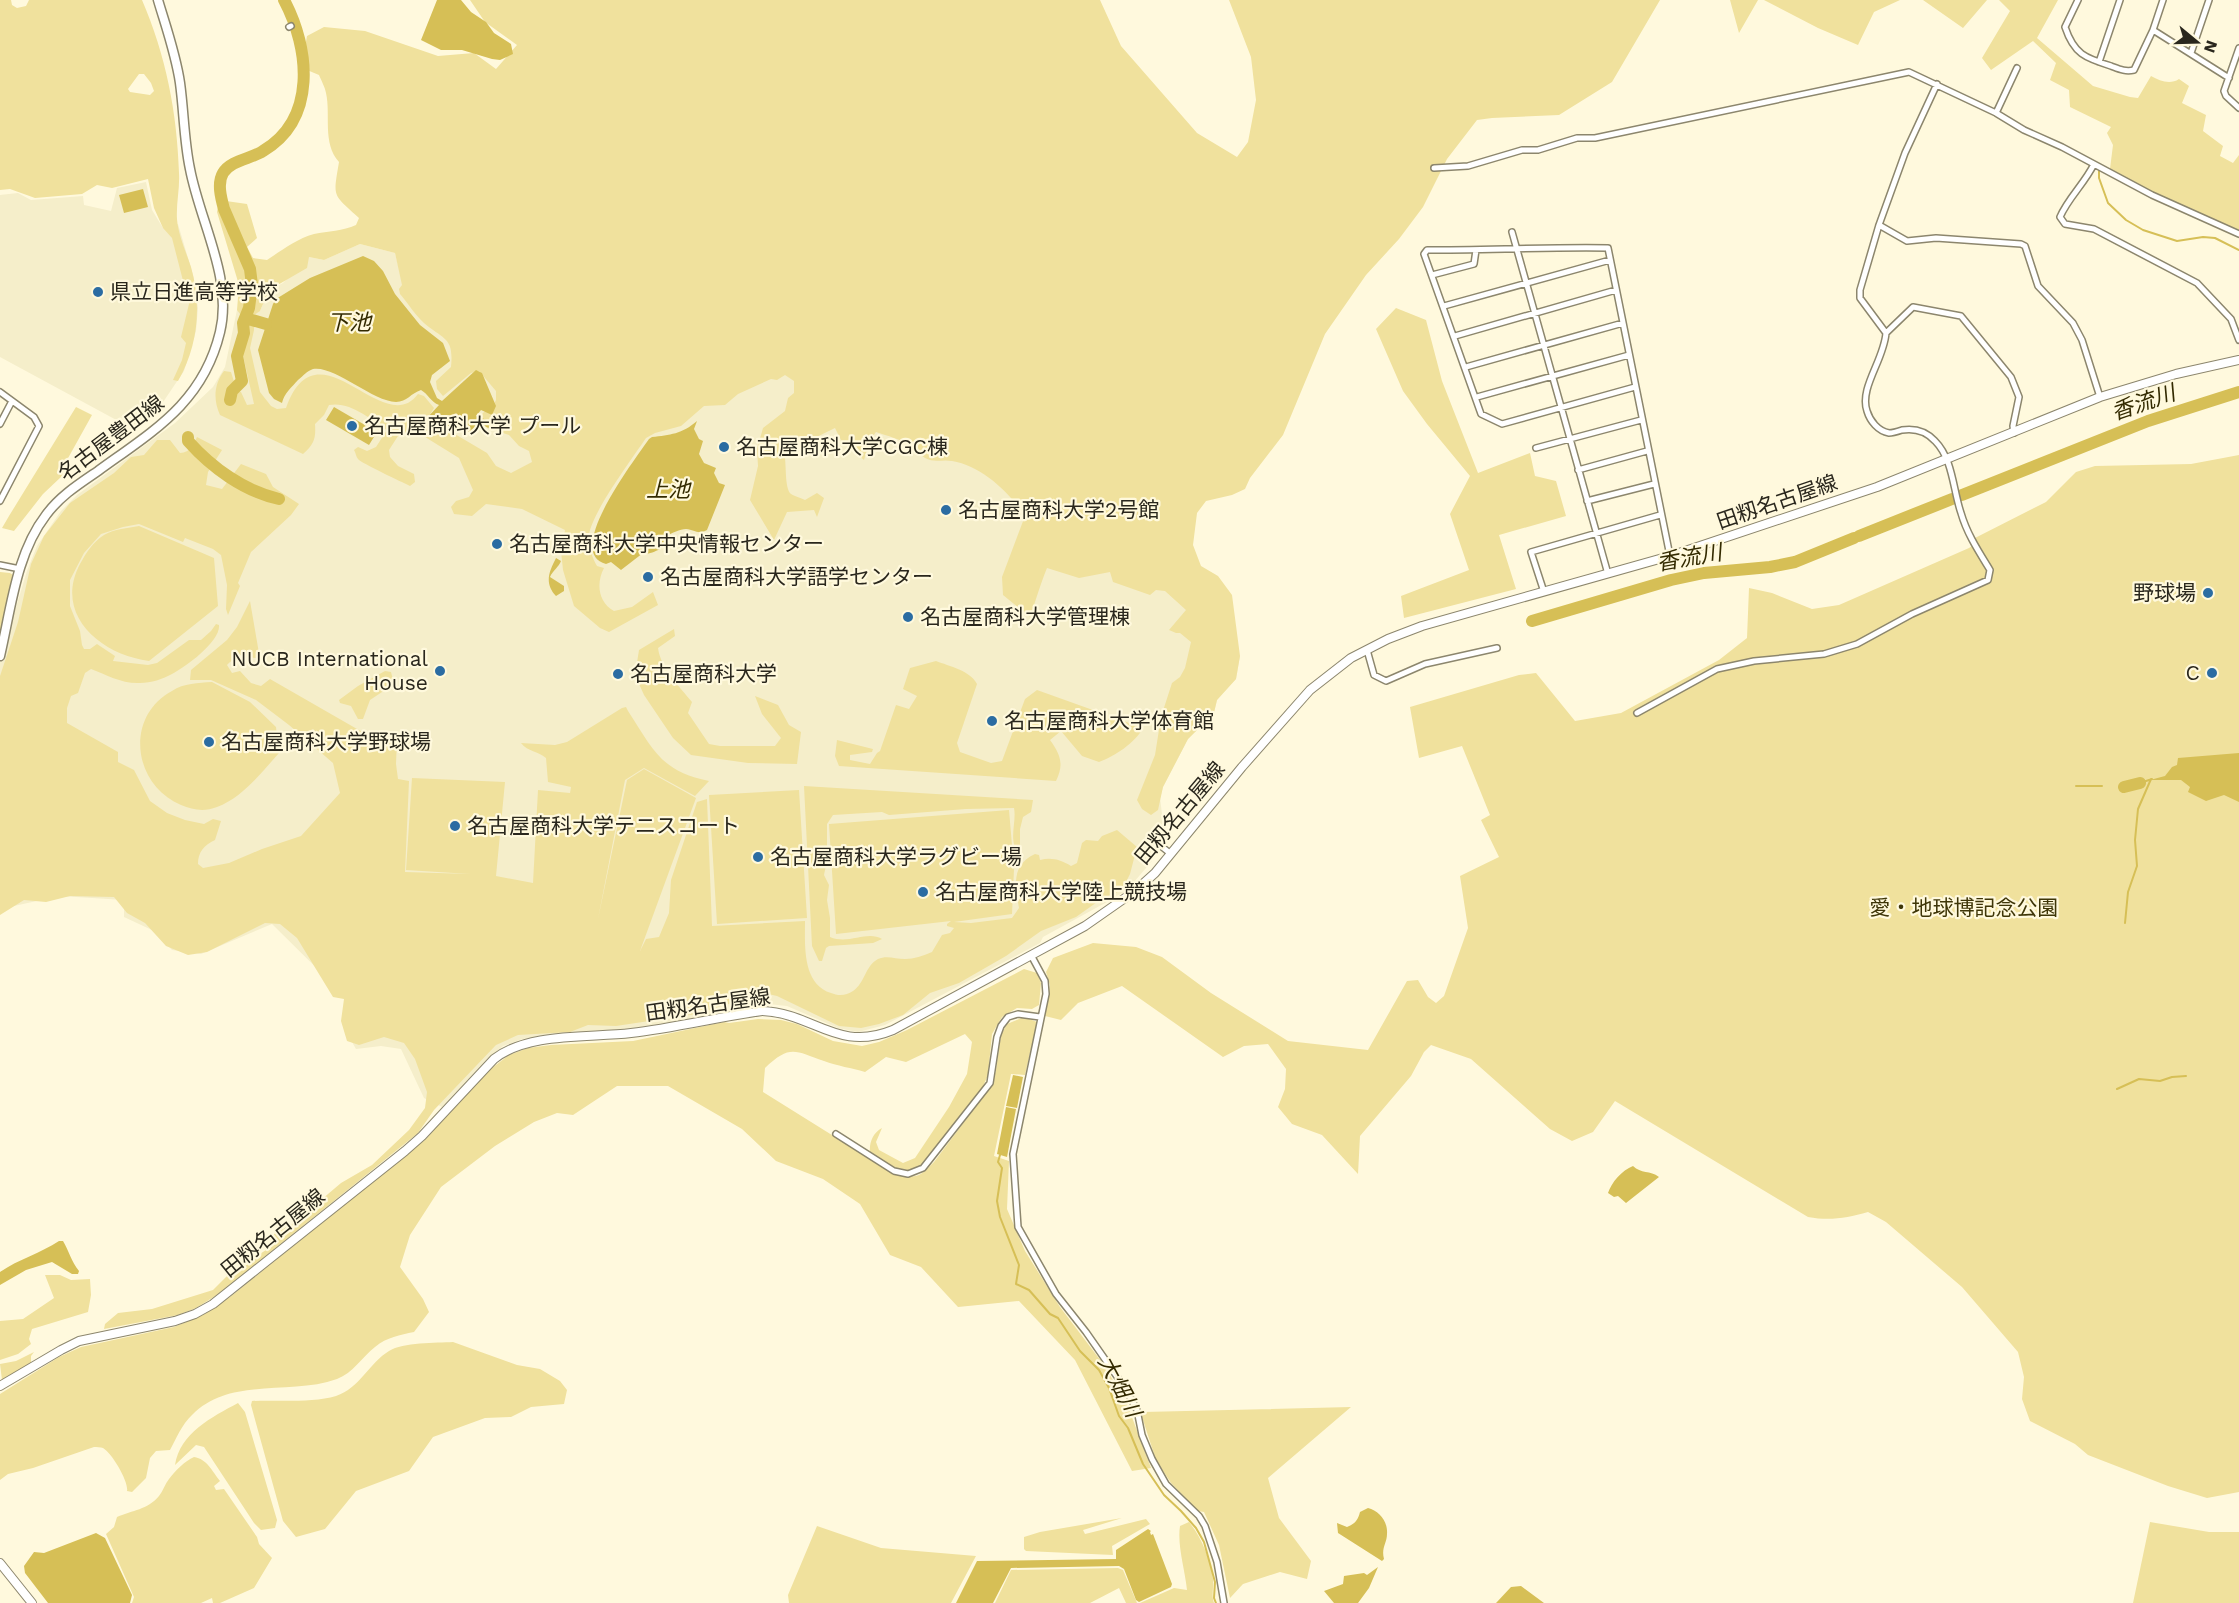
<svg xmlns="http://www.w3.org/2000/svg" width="2239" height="1603" font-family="'Work Sans','Noto Sans JP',sans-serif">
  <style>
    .built { fill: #f5eeca }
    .green { fill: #f0e19d; fill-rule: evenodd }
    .water { fill: #d6bf56 }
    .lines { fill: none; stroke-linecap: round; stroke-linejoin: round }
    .stream { stroke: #d6bf56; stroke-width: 2 }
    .river { stroke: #d6bf56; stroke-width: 12 }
    .street-casing { stroke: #8c866d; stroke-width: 8 }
    .secondary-casing { stroke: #8c866d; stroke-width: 10 }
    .primary-casing { stroke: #8c866d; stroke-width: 11 }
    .street { stroke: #fff; stroke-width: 5 }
    .secondary { stroke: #fff; stroke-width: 8 }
    .primary { stroke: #fff; stroke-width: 8 }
    .poi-dot { fill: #2b6ca2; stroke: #fff9dd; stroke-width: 2 }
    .labels { text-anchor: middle; stroke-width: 4.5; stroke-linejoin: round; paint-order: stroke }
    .poi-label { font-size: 21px; fill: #2a271d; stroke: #fff9dd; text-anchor: start }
    .street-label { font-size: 21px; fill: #2a271d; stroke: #fff9dd }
    .park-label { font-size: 21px; fill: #3f3608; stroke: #fff9dd }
    .water-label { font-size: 22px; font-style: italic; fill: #332a00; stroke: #fff9dd }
  </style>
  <rect width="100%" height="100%" fill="#fff9dd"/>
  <path class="built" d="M146 182 152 210 163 228 178 224 193 275 198 308 196 331 184 371 155 414 133 429 0 357V195L18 193 31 200 83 196 84 205 111 211 117 188Z
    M360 244 395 253 403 285 769 364 839 387 1124 552 1240 656 1236 679 1217 700 1212 721 1198 729 1188 739 1163 787 1160 798 1163 822 1151 850 1152 861 1128 889 1116 897 1043 937 1040 943 885 1025 858 1032 838 1028 787 1006 769 1004 725 1010 706 1016 634 1028 522 1039 503 1046 487 1059 442 1107 424 1098 401 1049 381 1046 356 1049 348 1035 366 1017 272 924 201 954 172 950 154 931 124 917V900L60 896 0 909V660L27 571 37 546 61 511 77 495 175 423 213 387 225 367 237 310 260 311 269 290 283 283 309 257 324 260Z"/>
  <path class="green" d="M0 0H11L12 5 17 8 26 6 29 0H142C166 56 177 112 179 173 180 188 176 204 177 219 178 234 186 252 191 267 202 305 198 347 178 381L173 380 182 360 186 343 181 337 189 304 172 238 163 228 154 208 148 179 112 188 97 185 82 194 35 198 10 189 0 190ZM139 74H144L151 83 154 91 150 95 130 92 128 89Z
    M470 0H1100L1121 46 1197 133 1237 157 1248 142 1256 100 1251 57 1229 0H1660L1612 82 1559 115 1492 118 1477 120 1447 159 1423 207 1399 239 1366 275 1325 334 1283 435 1250 478 1245 489 1232 495 1206 501 1197 513 1193 545 1201 566 1218 576 1232 595 1240 656 1236 679 1217 700 1212 721 1198 729 1188 739 1163 787 1158 810 1151 815 1142 809 1137 800 1155 755 1161 717 1172 683 1180 677 1185 668 1191 642 1180 633H1176L1169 630 1186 610 1165 591 1156 590 1150 595 1113 582 1110 572 1079 578 1047 568C1040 585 1036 600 1030 617L1003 595 1002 577 1025 516C1009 492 982 466 952 461 943 459 934 463 925 458 920 455 916 449 911 446 900 439 888 436 876 432L870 440 864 460 841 440 835 428 784 453C787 463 784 488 791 494 794 496 801 498 805 500L817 493 824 498 817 517 814 510 787 512 774 540 750 500 758 466 757 449 763 428 785 411 788 398 794 393V381L785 375 777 380 771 379 738 394 725 405 704 406 681 426 655 433 646 438C632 459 592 512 589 535 588 546 592 557 597 566L604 568C596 583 598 602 614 611L632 607 653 592 658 605 609 632 600 628 574 606 563 570 561 551 565 530 522 509 486 504 472 516 454 514 451 507 456 501 469 497 473 490 459 458 417 432 398 436 389 450 390 457 398 466 414 474 415 482 410 486C402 482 361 463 358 459 356 457 356 453 354 450L358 447 367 451 376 447 387 430C370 419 350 401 329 405L324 415 315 424C316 439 314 444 303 454L220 415C213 400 214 384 224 371L231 372 237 391 241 392 247 405 254 404 242 351 246 322 237 310 239 285 217 212 219 200 247 204 257 238 247 247 253 258 267 260C281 251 296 239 314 234 328 231 343 231 356 225L359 218C332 193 333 198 339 162 322 143 331 115 326 93 325 87 321 80 319 75L307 70 305 47 307 36 324 27 365 31 438 56 474 53 496 69 517 45 485 22ZM360 244 395 253 402 285 399 289 400 294C408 303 415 315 424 323 444 340 454 337 451 367L436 381 437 389 443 396 471 373 479 371 496 391V400L491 410 484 412 479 417 494 430 509 435 519 446 529 451 532 462 511 473 496 466 487 453 443 427 426 421 434 408 424 396 418 394C383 441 318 319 286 408L277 409 271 406 260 392 250 348 254 330V315L260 311 269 290 307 268 309 257 324 260Z
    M1730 0H1758L1739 33Z
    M1764 0H1900L1874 12 1858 45 1818 28Z
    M1923 0H1987L1963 28Z
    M1999 0H2058L2037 38 2093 86 2130 97 2138 98 2151 76C2160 81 2170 85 2179 79L2189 86 2182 103 2206 115 2203 131 2223 146 2220 156 2233 163 2239 155V231L2154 193 2110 169 2113 145 2107 133 2111 127 2070 107 2069 90 2050 80 2056 63 2033 41 1991 70 1982 58 2010 11Z
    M1396 308 1426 320 1442 381 1478 473 1530 453 1535 476 1556 481 1566 516 1499 535 1516 589 1404 618 1401 596 1469 570 1450 514 1470 476 1427 424 1403 391 1376 329Z
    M76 407 92 415 62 469 63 474 61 477 43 494 14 531 2 528 9 516Z
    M197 437 222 450 208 472 206 485 222 489 241 464 266 474 273 487 299 504 291 515 251 552 238 583 240 586 228 615 226 609 227 585 221 555 213 549 185 538 183 542 139 524 123 527 101 534 84 553 70 580V606L80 631 82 645 84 649H90L97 644 115 656 113 661 148 665 157 663 189 640H201L211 631 216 624 219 625C221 641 186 667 172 674 163 679 151 683 140 683 122 684 107 675 91 669L85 673 78 693 71 696 67 708V723L118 752V762L134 770 150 801 167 813 185 820 204 824 213 819 221 821 215 840C204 845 198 852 198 864L203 868 229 863 262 849 301 836 340 793 333 763 289 725 256 700 211 680H190L191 670 227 640 237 627 250 601 260 659C247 656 236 654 227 665L232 673 240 671 251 683 261 686 270 679 364 733 397 739 396 764 398 779 409 781 405 872 470 874 406 870 412 778 505 782 496 876 533 883 538 790 570 793 571 787 548 782 546 758C538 751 528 752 521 743L555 745 567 742 622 708 626 707 628 711C653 749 660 771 709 781L695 796 644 768 625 780 598 919 627 780 644 769 696 798 640 951 646 939 659 937 669 913 671 880 697 802 707 799 712 926 805 921C805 945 802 984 831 993 838 996 846 996 853 991 865 983 865 966 878 959 887 955 895 959 905 959 914 959 923 956 932 952L942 935 950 933 954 928 947 926V924L951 921 836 934 829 824 1009 810 1014 869 1012 914 954 922 971 923 1012 918 1019 908C1015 885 1011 865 1035 854L1039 855 1040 860C1052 857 1061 860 1071 866L1077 863 1082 843 1086 840 1098 841 1102 836 1117 830 1137 847 1130 874 1122 890 1100 900 1076 917 1041 931 1006 956 959 983 930 993 903 1015 879 1024 861 1028 839 1026 777 996 764 993 696 1014 616 1026 588 1025 570 1032 518 1035 496 1045 434 1110 418 1133 220 1293 196 1308 178 1315 104 1329 105 1324 118 1313 152 1309 213 1290 230 1273 266 1250 274 1234 295 1222 341 1183 372 1165 409 1130 425 1108 427 1092 415 1059 404 1043 384 1037 359 1045 347 1041 341 1021 344 999 333 997 297 938 280 924 265 923 207 952 188 955 166 946 145 923 127 913 114 897 70 896 46 902 24 900 0 915V676L18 622 31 564 44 536 70 503 114 473 131 457 144 455 157 440H170L180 453C191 452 193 446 197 437Z
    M2239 455V1492L2207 1498 2168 1486 2088 1455 2075 1444 2030 1421 2022 1399 2024 1377 2018 1352 1962 1287 1886 1222 1868 1212C1847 1218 1830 1221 1808 1217L1615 1101 1593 1132 1572 1141 1550 1129 1471 1059 1431 1045 1424 1052 1411 1076 1360 1136 1358 1174 1322 1135 1292 1124 1278 1107 1285 1089 1286 1069 1268 1044 1244 1046 1223 1057 1122 986 1078 1003 1061 1020 1045 1016 1050 985 1046 972 1053 958 1093 943 1136 947 1162 957 1211 993 1288 1041 1368 1050 1407 981 1418 980 1428 997 1436 1003 1444 996 1468 928 1460 876 1499 857 1481 820 1490 815 1462 746 1419 758 1410 707 1519 675 1536 673 1575 721 1621 713 1719 660 1747 638 1749 588 1772 593 1812 609 1839 605 1969 548 1975 544 1973 539 2046 502 2076 472 2095 466 2191 464Z
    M139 526 214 558 218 606 149 661C101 655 53 615 80 564 86 553 93 542 104 535 114 529 128 528 139 526Z
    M0 572 10 573 16 577 0 634Z
    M674 629 675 636 658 648C661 669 679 686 692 702L688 713 709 744 720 746H775L781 738 762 714 755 696 778 705 789 725 801 732 797 764 748 763 691 755 673 738 644 695 635 675 639 650Z
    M936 661C949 666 971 671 977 684L957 743 960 752 991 763 1002 761 1025 699 1037 690 1143 728C1135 743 1115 756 1099 762L1082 756 1061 731 1050 740C1061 755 1064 765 1056 781L839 766 835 756 837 740 873 749 872 752 850 755V760L870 764 877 753 880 751 896 705 909 709 917 696 903 689 910 668Z
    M385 671 391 672 393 680 391 686 370 700 363 719H358L351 706 340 703 339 700 358 686Z
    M212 682 250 702 276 727 279 753C261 773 243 797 217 807 204 812 193 810 181 805 133 785 124 717 172 691 184 683 198 683 212 682Z
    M804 786 1033 800 1031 812 1023 817 1020 829V854C1007 842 1017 823 1014 808L966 809 889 815 882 812 833 815 827 824V860L824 875 829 885 827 900 830 918V937C849 945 867 930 882 939L873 943 829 946 826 948 822 961H819L812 946Z
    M799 790 807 918 717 924 709 795Z
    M1024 969 1037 973 1041 983 1039 1005 1032 1009 1017 1008 1002 1017 992 1034 988 1075 981 1091 924 1164C898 1178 892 1168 870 1153 869 1142 873 1133 882 1128L876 1142 879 1150 903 1163 915 1158 949 1107 967 1074 972 1042 965 1034 906 1062 886 1057 865 1072C852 1068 837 1066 824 1061 795 1051 790 1044 765 1068L763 1092 896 1175C918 1178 918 1178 934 1162L992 1085 996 1070 1001 1035 1007 1024 1024 1017 1037 1022 1025 1075 1011 1074 994 1156 1009 1161 1007 1209 1025 1251 1060 1307 1104 1365 1127 1404 1151 1468 1132 1471 1075 1360 1019 1301 958 1307 921 1267 890 1255 860 1204 823 1179 776 1161 742 1129 668 1086H617L573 1115 557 1113 534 1122 495 1146 441 1187 410 1235 400 1267 423 1299 429 1312 414 1332C400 1335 387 1337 375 1347 362 1357 353 1373 337 1379 290 1396 230 1376 192 1415 182 1424 176 1439 170 1450L156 1451 150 1458 146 1478 132 1492 127 1491C129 1482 112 1453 103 1448 101 1447 96 1447 94 1447L33 1468 8 1474 0 1480V1394L59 1357 81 1347 174 1327 203 1315 230 1297 426 1139 488 1071 509 1055 528 1048 551 1045 633 1041 724 1022 729 1023 758 1019 781 1020 797 1024 833 1041 862 1046 879 1042 907 1030Z
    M45 1275H60L71 1280 90 1279 91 1295 88 1312 32 1329 29 1339 31 1344 18 1354 0 1360V1321L23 1319 54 1298Z
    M453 1342 517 1365 540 1369 560 1381 567 1390 564 1404 531 1407 511 1417 485 1418 433 1437 409 1471 356 1491 325 1529 296 1537 283 1521 251 1405 252 1401C277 1400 313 1403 336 1396 360 1388 369 1363 389 1351 403 1342 436 1343 453 1342Z
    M34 1352 31 1356V1363L2 1380 0 1364 16 1361Z
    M238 1403 245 1412 277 1520 275 1528 261 1530 254 1523 204 1447 196 1445 175 1465C180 1433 212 1417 238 1403Z
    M1351 1407 1268 1478 1279 1518 1311 1561 1307 1579 1280 1572 1243 1584 1230 1598 1219 1545 1204 1512 1198 1511 1171 1483 1156 1460 1142 1417 1143 1412Z
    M194 1457C207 1459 212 1471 220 1481L214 1486 216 1490 224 1489 257 1537 259 1544 272 1558 254 1588 220 1603H213L212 1598 201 1603H132L134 1597 106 1534 114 1527 117 1517C133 1510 147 1510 159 1496 163 1491 165 1484 169 1479 175 1471 185 1461 194 1457Z
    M1122 1518 1083 1530 1085 1534 1146 1519 1150 1524 1112 1546 1113 1555 1026 1551 1024 1549V1537L1040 1532Z
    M1189 1522C1202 1538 1210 1559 1213 1579 1214 1588 1211 1595 1214 1603H1140L1174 1588 1187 1590C1185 1570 1177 1545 1180 1526Z
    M2150 1522 2209 1532H2239V1603H2133Z
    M817 1526 881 1548 976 1556 951 1603H789L788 1595Z
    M1118 1568 1123 1570 1137 1603H1126L1119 1588 1090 1603H995L1011 1570Z"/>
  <path class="water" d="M437 0H461L471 12 486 22 494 33 511 44 513 54 500 60 492 59 462 50H441L421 40Z
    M143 189 148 207 124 213 119 195Z
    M363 256 374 261 383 271 395 294 420 325 443 343 450 361 432 375 430 382 437 398 442 401 476 370 482 373 496 406 492 415 481 410 476 416 487 420 490 429 483 425 481 429 472 435 466 429 454 424 446 427 428 422 427 418 439 405C431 402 428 394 421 390 411 393 407 402 396 402 372 401 334 365 313 369 307 371 303 376 298 380 292 387 284 393 282 403L274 399 269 393 258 350 273 304 276 299 310 278Z
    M334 407 377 432 369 445 326 420Z
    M697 421 694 429 699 439 703 441 699 454 704 463 716 468 714 473 719 483 725 485 707 530C698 535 695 530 686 529 680 529 672 533 666 536L662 548C656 551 649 555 643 553L621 570 611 562 606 564C562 553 637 457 649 439L652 437C670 435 682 434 697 421Z
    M556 558 561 561C559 567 553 570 550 577L564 586V591L556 596C544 583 549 572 556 558Z
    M2239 753V802L2224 795 2206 801 2188 792 2190 787 2181 780H2150L2165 776 2172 767 2177 765 2178 758Z
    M1013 1075 1023 1077 1017 1108 1006 1106Z
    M1006 1107 1016 1109 1007 1157 997 1154Z
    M1633 1166C1641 1174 1650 1170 1659 1177L1626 1203 1618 1196 1614 1197 1608 1193C1611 1183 1622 1170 1633 1166Z
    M59 1241H63C69 1251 71 1261 79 1271L78 1274H72L52 1262 26 1270 0 1285V1272C19 1259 41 1253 59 1241Z
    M1368 1508C1379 1511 1388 1521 1387 1534 1387 1543 1381 1548 1384 1559L1382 1561 1338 1533 1337 1523 1347 1527C1355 1524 1358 1520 1360 1512Z
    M1148 1529 1151 1531 1150 1532 1151 1535 1153 1534 1172 1584 1171 1587 1139 1602 1136 1600 1124 1569 1119 1566 1011 1568 993 1603H956L977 1561 1116 1559V1550Z
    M96 1533 105 1538 132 1595 130 1603H48L25 1573 24 1566 34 1552 44 1553Z
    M1378 1567 1369 1588 1358 1603H1334L1324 1591 1343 1584 1344 1576 1364 1573 1367 1575Z
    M1521 1586 1544 1603H1496L1511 1587Z"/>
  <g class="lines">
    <path class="stream" d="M2099 170V178L2108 203 2126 220 2143 230 2177 241 2203 237 2215 238 2239 250
      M2143 782 2152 779
      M2076 786H2102
      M2125 923 2128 892 2137 866 2135 840 2138 809 2151 779
      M2117 1089 2139 1079 2160 1081 2172 1077 2186 1076
      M1000 1155 998 1162 1002 1168 997 1201 1000 1217 1019 1265 1016 1284 1029 1290 1050 1314 1058 1318 1080 1351 1099 1370 1109 1388 1119 1416 1128 1428 1143 1464 1164 1495 1181 1511 1196 1528 1204 1542 1215 1582 1214 1598 1216 1603"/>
    <path class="river" d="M245 318 266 324
      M230 400 232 391 242 381 237 356 244 333 243 323 249 308 252 285 250 269 224 209C221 198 217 183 223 173 231 160 251 159 263 151 317 119 310 49 284 0
      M188 437V441C212 468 244 491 279 499
      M1962 495 2148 421 2239 392
      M1859 536 1952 499
      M1532 621 1671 580 1704 573 1770 567 1795 562 1854 538
      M2124 787 2140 783"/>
    <g class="street-casing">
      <path id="street" d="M2078 0 2065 27C2074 54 2085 58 2111 66 2119 69 2125 72 2134 70L2153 30
        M2163 0 2153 30 2229 78
        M289 27 291 26
        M2239 48 2224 91 2226 96 2239 108
        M2191 53 2209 0
        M2099 62 2120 0
        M1996 113 2017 68
        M2094 164C2085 183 2068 198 2060 217L2065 224 2094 229 2197 283 2231 319 2239 340
        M1434 168 1468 166 1522 150H1538L1577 138H1595L1909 72 1996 113 2024 130 2062 147 2152 195 2239 234
        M1879 225 1907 241 1936 238 2021 244 2025 246 2038 286 2073 323 2082 340 2100 397
        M1512 232 1608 574
        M1432 275 1474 264 1476 250
        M1444 306 1610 260
        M1886 333 1860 298V290L1879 225 1905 153 1937 84
        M1455 336 1616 290
        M1466 367 1623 323
        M1635 387 1502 424 1481 414 1424 254 1427 250C1488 250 1548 247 1608 248L1670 556
        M0 392 34 417 39 426 0 501
        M1477 397 1629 355
        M0 424 12 401
        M1536 448 1641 420
        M1578 470 1647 451
        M1587 501 1654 484
        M0 565 20 569
        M1544 592 1531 552 1660 515
        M1367 650 1374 675 1386 681 1425 664 1497 648
        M1637 713 1717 669 1754 661 1824 654 1857 644 1912 614 1988 580 1990 570C1979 552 1967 534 1961 513 1953 490 1953 459 1935 441 1926 431 1915 428 1902 430 1899 431 1892 433 1889 433 1878 431 1870 421 1867 411 1859 388 1884 360 1886 333L1913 307 1961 316 2011 377 2019 397 2013 426 2014 433
        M1156 842 1171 854
        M1031 955 1045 981 1046 994 1013 1154 1018 1227 1056 1294 1086 1332 1125 1388 1137 1410 1142 1435 1152 1459 1166 1484 1199 1516 1205 1526 1217 1562 1224 1603
        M836 1134 894 1171 908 1174 923 1168 990 1083 997 1037 1001 1026 1008 1017 1018 1014 1040 1017"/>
    </g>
    <g class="secondary-casing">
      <path id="secondary" d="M0 1386 61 1350 79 1341 175 1321 195 1314 213 1304 405 1151 422 1136 494 1059C528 1032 589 1038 631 1033 675 1028 718 1017 762 1011 814 1013 837 1053 893 1030L1085 926 1135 891 1155 873 1242 767 1310 690 1351 658 1388 639 1422 626 1670 556 1877 487 2100 397 2176 374 2239 360
        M0 1563 32 1603"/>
    </g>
    <g class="primary-casing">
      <path id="primary" d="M0 656C11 609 16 554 46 515 60 496 79 484 98 471 153 431 203 403 220 332 233 278 200 222 190 169 184 141 184 112 180 83 176 55 166 27 158 0"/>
    </g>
    <use href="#street" class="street"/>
    <use href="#secondary" class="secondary"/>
    <use href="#primary" class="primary"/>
  </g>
  <g class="poi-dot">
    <circle cx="98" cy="292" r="6"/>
    <circle cx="352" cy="426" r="6"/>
    <circle cx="724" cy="447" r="6"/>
    <circle cx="946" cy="510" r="6"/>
    <circle cx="497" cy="544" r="6"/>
    <circle cx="648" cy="577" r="6"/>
    <circle cx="2208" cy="593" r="6"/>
    <circle cx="908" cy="617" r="6"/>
    <circle cx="440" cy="671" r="6"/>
    <circle cx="2212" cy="673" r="6"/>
    <circle cx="618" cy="674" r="6"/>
    <circle cx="992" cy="721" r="6"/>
    <circle cx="209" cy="742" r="6"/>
    <circle cx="455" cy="826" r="6"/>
    <circle cx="758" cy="857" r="6"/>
    <circle cx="923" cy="892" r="6"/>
  </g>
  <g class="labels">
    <g class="poi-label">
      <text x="110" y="299">県立日進高等学校</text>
      <text x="364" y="433">名古屋商科大学 プール</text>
      <text x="736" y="454">名古屋商科大学CGC棟</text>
      <text x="958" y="517">名古屋商科大学2号館</text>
      <text x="509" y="551">名古屋商科大学中央情報センター</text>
      <text x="660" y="584">名古屋商科大学語学センター</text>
      <text x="2196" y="600" text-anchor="end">野球場</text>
      <text x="920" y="624">名古屋商科大学管理棟</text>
      <text x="428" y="666" text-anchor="end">NUCB International<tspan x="428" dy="24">House</tspan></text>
      <text x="2200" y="680" text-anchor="end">C</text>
      <text x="630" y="681">名古屋商科大学</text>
      <text x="1004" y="728">名古屋商科大学体育館</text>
      <text x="221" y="749">名古屋商科大学野球場</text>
      <text x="467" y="833">名古屋商科大学テニスコート</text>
      <text x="770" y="864">名古屋商科大学ラグビー場</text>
      <text x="935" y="899">名古屋商科大学陸上競技場</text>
    </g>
    <g class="street-label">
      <text transform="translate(111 438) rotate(-37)" y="7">名古屋豊田線</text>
      <text transform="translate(1777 502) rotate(-19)" y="7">田籾名古屋線</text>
      <text transform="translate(1180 813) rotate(-50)" y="7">田籾名古屋線</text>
      <text transform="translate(708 1005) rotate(-8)" y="7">田籾名古屋線</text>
      <text transform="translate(273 1233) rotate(-39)" y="7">田籾名古屋線</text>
    </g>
    <g class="park-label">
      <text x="1964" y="915">愛・地球博記念公園</text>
    </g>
    <g class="water-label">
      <text x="349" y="330">下池</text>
      <text transform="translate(2143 402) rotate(-19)" y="8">香流川</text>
      <text x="668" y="497">上池</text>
      <text transform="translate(1689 557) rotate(-10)" y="8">香流川</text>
      <text transform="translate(1120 1386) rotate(62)" y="8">大畑川</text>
    </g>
  </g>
  <g transform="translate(2197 42) rotate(109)" stroke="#fff9dd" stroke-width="4.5" paint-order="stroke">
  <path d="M0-4.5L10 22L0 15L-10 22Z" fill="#2a271d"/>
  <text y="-9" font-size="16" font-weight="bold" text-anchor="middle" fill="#2a271d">N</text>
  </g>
</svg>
